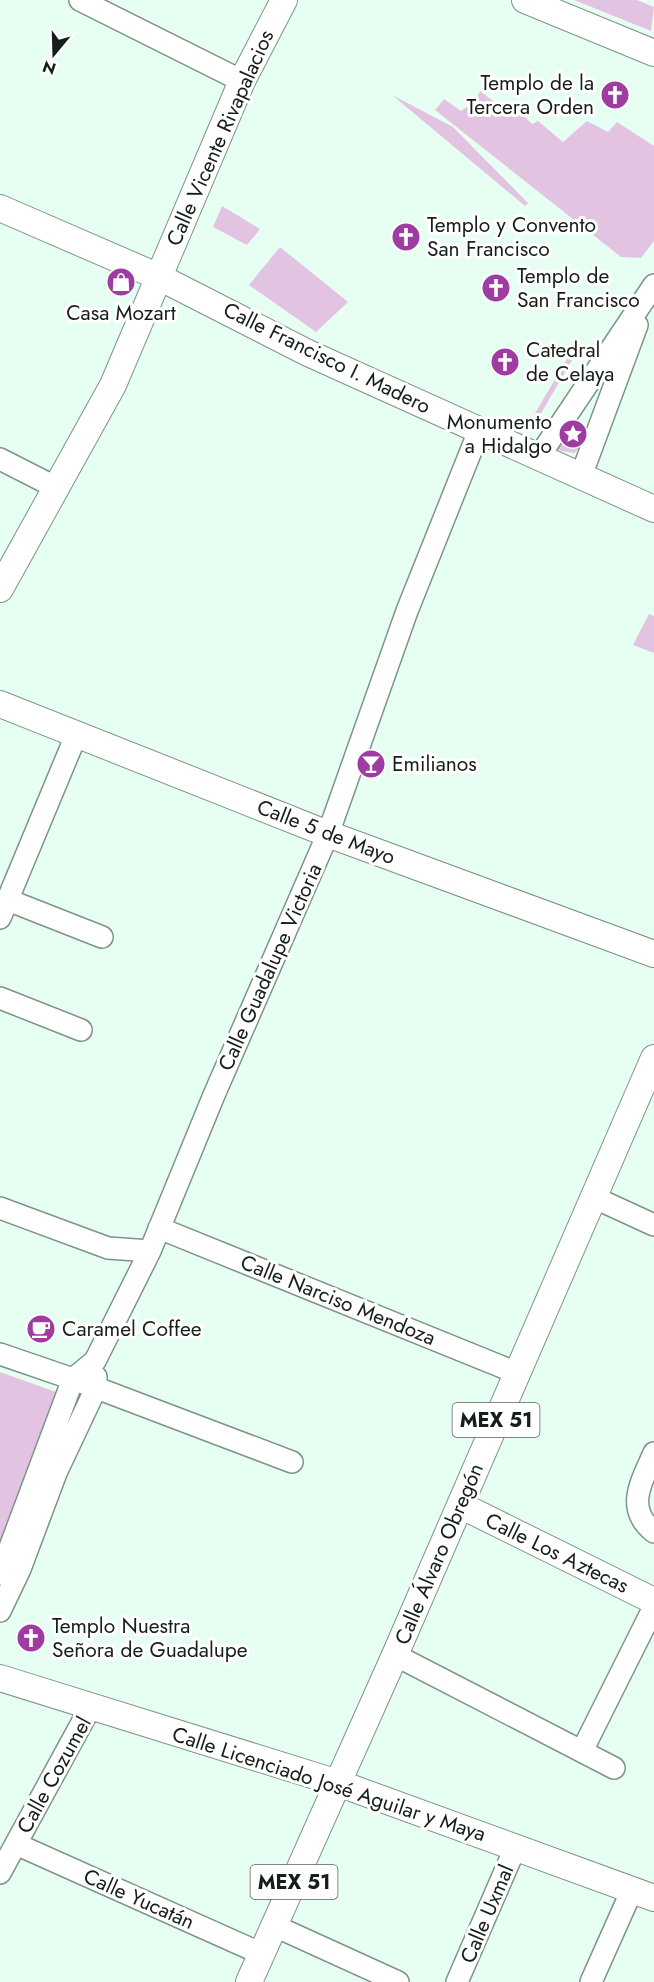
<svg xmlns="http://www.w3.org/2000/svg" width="654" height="1982" font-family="Jost,sans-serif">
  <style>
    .green { fill: #e2c4e2 }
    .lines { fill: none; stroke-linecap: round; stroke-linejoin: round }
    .minor-casing { stroke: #7e9488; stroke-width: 24 }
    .major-casing { stroke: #7e9488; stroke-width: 28 }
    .minor { stroke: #fff; stroke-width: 21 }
    .major { stroke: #fff; stroke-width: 26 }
    .labels { text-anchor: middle; stroke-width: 6; stroke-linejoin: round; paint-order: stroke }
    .shield { fill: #fff; stroke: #5b625e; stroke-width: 1.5 }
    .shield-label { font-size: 20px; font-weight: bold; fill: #151e19 }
    .poi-label { font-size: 21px; fill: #151e19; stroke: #fff; text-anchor: start }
    .street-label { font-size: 21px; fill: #151e19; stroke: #fff }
  </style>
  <rect width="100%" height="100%" fill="#e7fff2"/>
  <path class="green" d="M574 0H637L654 7 651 31Z
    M480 91 509 113 514 106 532 124 538 121 563 142 587 121 608 132 617 122 654 146V241L641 258 621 257 435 110 444 99 461 111 468 106 470 112Z
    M392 95 453 127 528 203 525 206Z
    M222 206 260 229 247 245 213 227Z
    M280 247 348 302 316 332 249 285Z
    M571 352 575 355 536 422 531 420Z
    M558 432 583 445 574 453 560 451 556 446Z
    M649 614 654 616V653L633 645Z
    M0 1372 59 1393 0 1552Z"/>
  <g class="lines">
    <g class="minor-casing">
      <path id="minor" d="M80 0 242 81
        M538 458 654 285
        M0 459 57 488
        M581 476 637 325
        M8 900 102 937
        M0 918 77 733
        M0 998 81 1030
        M593 1197 654 1225
        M0 1208 108 1248 150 1251
        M159 1228 517 1373
        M0 1354 73 1379 292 1462
        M654 1453C642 1481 624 1508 654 1532
        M0 1574 73 1379 95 1361 150 1251 214 1095 328 834 407 611 479 431
        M0 1611 20 1569 56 1473 96 1388V1377
        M395 1655 614 1768
        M582 1751 654 1607
        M16 1844 262 1954
        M0 1873 90 1708
        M275 1926 398 1982
        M457 1982 516 1846
        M591 1982 632 1890"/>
    </g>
    <g class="major-casing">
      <path id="major" d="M525 0 654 53
        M0 208 159 277 308 353 654 509
        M0 589 113 385 242 81 284 0
        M0 704 328 834 654 954
        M460 1505 654 1601
        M0 1678 338 1783 654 1898
        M249 1982 395 1655 654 1058"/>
    </g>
    <use href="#minor" class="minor"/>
    <use href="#major" class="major"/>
  </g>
  <defs>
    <g id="church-disc" transform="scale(1.5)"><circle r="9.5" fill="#9e3ca2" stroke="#fff"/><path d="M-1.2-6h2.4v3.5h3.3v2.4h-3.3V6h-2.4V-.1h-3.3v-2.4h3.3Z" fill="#fff"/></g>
    <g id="shop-disc" transform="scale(1.5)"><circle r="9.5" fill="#9e3ca2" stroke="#fff"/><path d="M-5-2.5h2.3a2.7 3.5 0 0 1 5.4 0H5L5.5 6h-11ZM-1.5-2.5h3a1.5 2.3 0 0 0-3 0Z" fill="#fff"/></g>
    <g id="sight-disc" transform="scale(1.5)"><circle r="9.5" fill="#9e3ca2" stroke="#fff"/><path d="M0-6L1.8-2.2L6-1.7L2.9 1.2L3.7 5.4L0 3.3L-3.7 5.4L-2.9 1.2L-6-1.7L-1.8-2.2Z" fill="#fff"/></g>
    <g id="bar-disc" transform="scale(1.5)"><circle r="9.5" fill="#9e3ca2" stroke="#fff"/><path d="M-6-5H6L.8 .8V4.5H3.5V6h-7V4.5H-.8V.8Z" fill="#fff"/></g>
    <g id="cafe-disc" transform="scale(1.5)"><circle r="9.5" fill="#9e3ca2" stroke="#fff"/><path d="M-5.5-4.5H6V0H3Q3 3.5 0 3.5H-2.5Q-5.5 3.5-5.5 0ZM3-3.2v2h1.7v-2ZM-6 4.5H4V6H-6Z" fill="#fff"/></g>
  </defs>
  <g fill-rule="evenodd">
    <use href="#church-disc" x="615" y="95"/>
    <use href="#church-disc" x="406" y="237"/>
    <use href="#shop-disc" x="121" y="282"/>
    <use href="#church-disc" x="496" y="288"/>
    <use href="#church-disc" x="505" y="362"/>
    <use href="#sight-disc" x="573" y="434"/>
    <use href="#bar-disc" x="371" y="764"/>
    <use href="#cafe-disc" x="41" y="1329"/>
    <use href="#church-disc" x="31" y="1638"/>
  </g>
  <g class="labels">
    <g class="shield">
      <rect x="452.5" y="1403" width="87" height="34" rx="4.5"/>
      <rect x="250.5" y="1865" width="87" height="34" rx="4.5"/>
    </g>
    <g class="shield-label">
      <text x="496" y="1427">MEX 51</text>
      <text x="294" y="1889">MEX 51</text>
    </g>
    <g class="poi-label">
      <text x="594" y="90" text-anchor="end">Templo de la<tspan x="594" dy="24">Tercera Orden</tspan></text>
      <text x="427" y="232">Templo y Convento<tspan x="427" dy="24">San Francisco</tspan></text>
      <text x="517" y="283">Templo de<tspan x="517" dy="24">San Francisco</tspan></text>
      <text x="121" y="320" text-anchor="middle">Casa Mozart</text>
      <text x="526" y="357">Catedral<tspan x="526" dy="24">de Celaya</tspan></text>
      <text x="552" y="429" text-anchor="end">Monumento<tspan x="552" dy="24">a Hidalgo</tspan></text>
      <text x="392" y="771">Emilianos</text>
      <text x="62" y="1336">Caramel Coffee</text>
      <text x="52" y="1633">Templo Nuestra<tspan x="52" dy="24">Señora de Guadalupe</tspan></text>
    </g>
    <g class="street-label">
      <text transform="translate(220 138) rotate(-66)" y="7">Calle Vicente Rivapalacios</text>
      <text transform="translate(327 358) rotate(26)" y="7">Calle Francisco I. Madero</text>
      <text transform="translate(326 832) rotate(21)" y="7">Calle 5 de Mayo</text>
      <text transform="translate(270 967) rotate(-66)" y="7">Calle Guadalupe Victoria</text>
      <text transform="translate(338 1300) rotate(22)" y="7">Calle Narciso Mendoza</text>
      <text transform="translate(557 1553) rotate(26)" y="7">Calle Los Aztecas</text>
      <text transform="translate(439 1554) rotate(-67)" y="7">Calle Álvaro Obregón</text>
      <text transform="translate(54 1775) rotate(-61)" y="7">Calle Cozumel</text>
      <text transform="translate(329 1784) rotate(18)" y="7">Calle Licenciado José Aguilar y Maya</text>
      <text transform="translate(139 1899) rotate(24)" y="7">Calle Yucatán</text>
      <text transform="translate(487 1914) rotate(-67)" y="7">Calle Uxmal</text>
    </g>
  </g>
  <g transform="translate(54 54) rotate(199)" stroke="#ffffff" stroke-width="4.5" paint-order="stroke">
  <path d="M0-4.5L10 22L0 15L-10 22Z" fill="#151e19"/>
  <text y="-9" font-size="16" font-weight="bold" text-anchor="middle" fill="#151e19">N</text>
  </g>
</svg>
